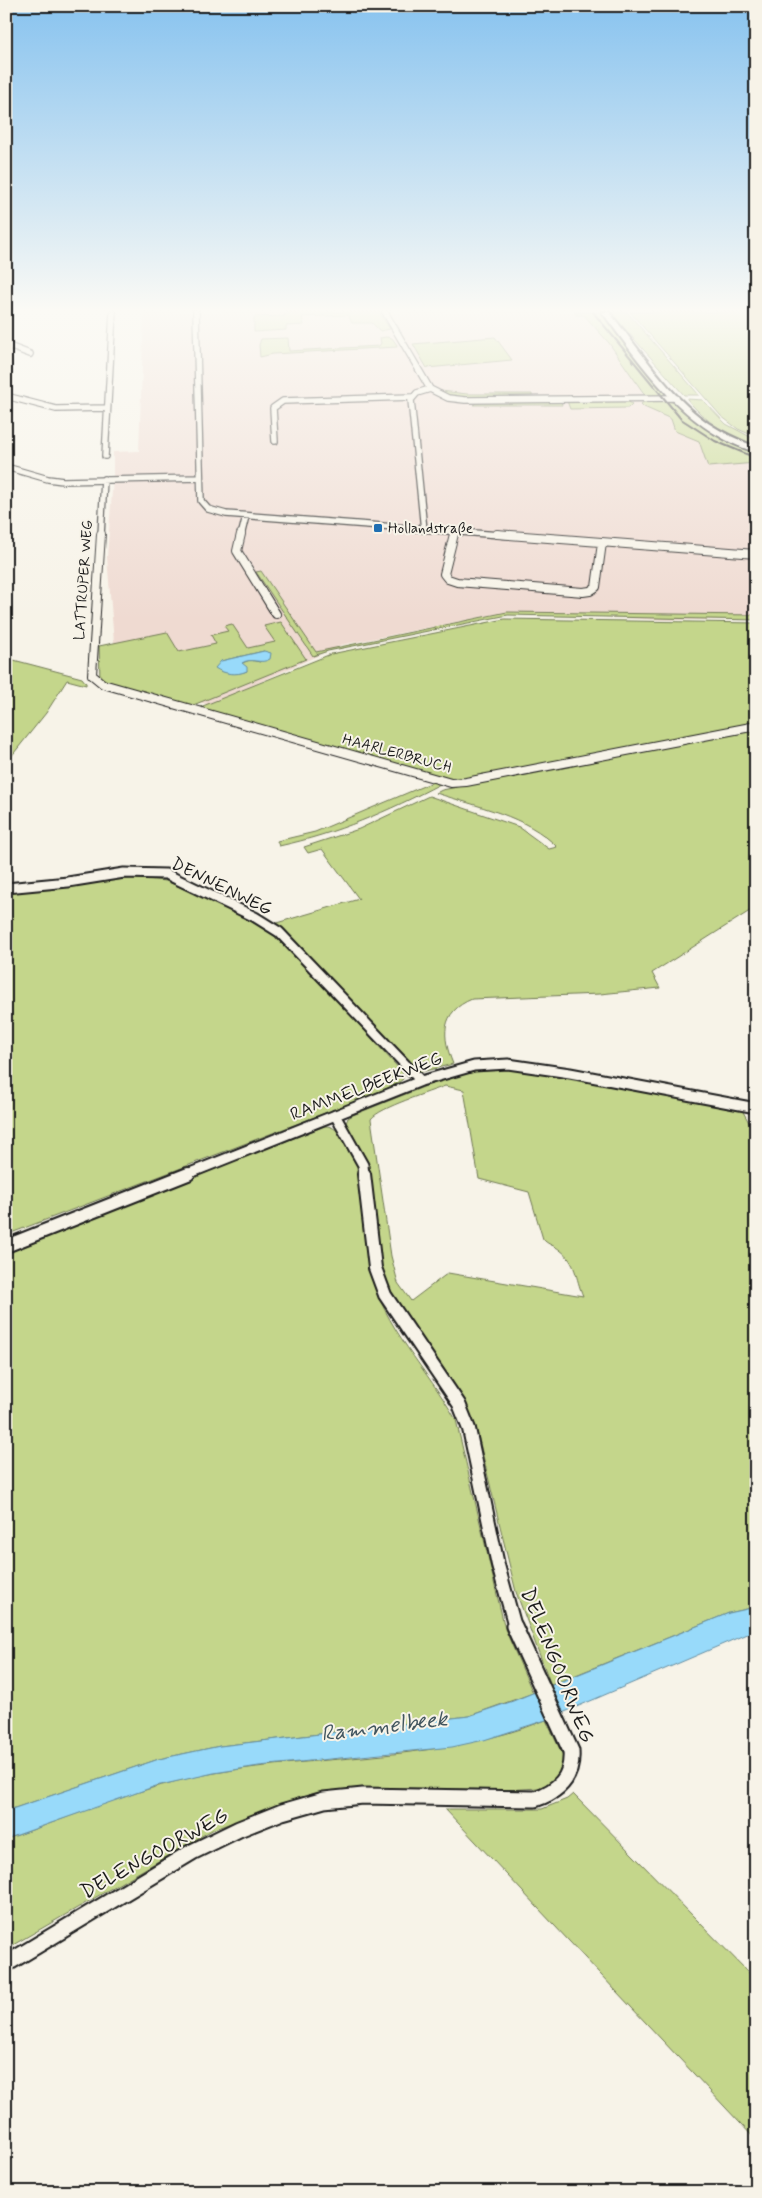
<svg xmlns="http://www.w3.org/2000/svg" width="762" height="2198" font-family="Mynerve,sans-serif">
  <style>
    .built { fill: #efdad1 }
    .green { fill: #c4d68b; stroke: #707954; fill-rule: evenodd }
    .water { fill: #98dafa; stroke: #668ea1 }
    .lines { fill: none; stroke-linecap: round; stroke-linejoin: round }
    .minor-far4-casing { stroke: #1c1c1c; stroke-width: 8 }
    .minor-far3-casing { stroke: #1c1c1c; stroke-width: 10 }
    .minor-far2-casing { stroke: #1c1c1c; stroke-width: 13 }
    .minor-far1-casing { stroke: #1c1c1c; stroke-width: 16 }
    .minor-casing { stroke: #1c1c1c; stroke-width: 19 }
    .secondary-casing { stroke: #1c1c1c; stroke-width: 4 }
    .minor-far4 { stroke: #f7f3e8; stroke-width: 5.5 }
    .minor-far3 { stroke: #f7f3e8; stroke-width: 8 }
    .minor-far2 { stroke: #f7f3e8; stroke-width: 9 }
    .minor-far1 { stroke: #f7f3e8; stroke-width: 12 }
    .minor { stroke: #f7f3e8; stroke-width: 15 }
    .secondary { fill: #f7f3e8; fill-rule: evenodd }
    .rail { stroke: #1c1c1c; stroke-width: 2 }
    .poi-dot { fill: #1f6fb2; stroke: #f7f3e8; stroke-width: 2 }
    .labels { text-anchor: middle; stroke-width: 4; stroke-linejoin: round; paint-order: stroke }
    .far-poi-label { font-size: 15px; fill: #1c1c1c; stroke: #f7f3e8; text-anchor: start }
    .far-street-label { font-size: 15px; fill: #1c1c1c; stroke: #f7f3e8 }
    .street-label { font-size: 18px; fill: #1c1c1c; stroke: #f7f3e8 }
    .near-street-label { font-size: 21px; fill: #1c1c1c; stroke: #f7f3e8 }
    .near-water-label { font-size: 22px; font-style: italic; fill: #41555f; stroke: #f7f3e8 }
  </style>
  <rect width="100%" height="100%" fill="#f7f3e8"/>
  <filter id="ink" filterUnits="userSpaceOnUse"><feTurbulence type="fractalNoise" baseFrequency=".02" numOctaves="2"/><feDisplacementMap in="SourceGraphic" scale="10" xChannelSelector="R" yChannelSelector="G"/><feConvolveMatrix kernelMatrix="1 2 1 2 8 2 1 2 1" color-interpolation-filters="sRGB"/></filter>
  <g filter="url(#ink)">
    <path class="built" d="M144 312H591L673 395 756 472V620H662L506 612 341 645 210 705 117 679 107 557 113 479V452L139 451Z"/>
    <path class="green" d="M285 312H379L390 329 380 331 372 323H352L348 315 302 317 304 325 286 326V330L254 332V317L285 316Z
      M574 312H601L668 390 666 395H645L609 343 584 315H576Z
      M610 312H627L699 395H684Z
      M630 312H756V437L738 429 721 416Z
      M386 337 392 338 397 345V347L273 354 260 357 259 345 261 339 288 338 289 351 379 346 381 343 380 338Z
      M495 337 512 360 427 368 413 344Z
      M441 391 467 394H532V397H460L441 393Z
      M687 399 703 400 726 424 756 440V447C729 436 705 422 687 399Z
      M561 401 562 405H474L477 402Z
      M567 401H627L632 404 628 408 570 409Z
      M645 401H667L681 405 705 427 748 450 756 463 708 467 699 441 675 431 671 419 644 407 641 404Z
      M261 571 316 652 507 612 756 615V620L508 615 328 651 313 656 256 572Z
      M505 619 756 623V722L451 781 193 710 331 654Z
      M281 622 306 659 186 708 100 679 99 646 167 632 179 652 216 644 211 635 228 631 224 626 232 624 248 648 275 642 264 626ZM264 651 260 662 250 660 242 663 247 671C237 675 230 673 220 671L221 661Z
      M6 658 82 678 86 683V685L67 680 46 713 6 763Z
      M756 729V907L652 973 660 988 600 994 472 999C440 1012 442 1037 453 1064L421 1072 412 1067 273 924 359 899 322 849 308 853 304 847 359 829 429 796 519 827 549 849 557 847C528 816 475 806 436 793L442 790Z
      M433 782 440 784C389 811 336 834 279 846L277 841 315 832Z
      M136 878 166 881 259 922 281 938 403 1073V1079L397 1084 367 1097 6 1235V891Z
      M508 1068 525 1069 742 1110 756 1135V1607L729 1613 551 1685 516 1592 476 1427 465 1404 395 1308 378 1256 362 1153 346 1123 348 1118 353 1115 441 1080 478 1069ZM445 1086 464 1090 479 1179 529 1192 543 1239C548 1245 554 1245 560 1250 577 1263 575 1277 583 1296L448 1273 411 1301 398 1283 391 1256 371 1119C380 1107 430 1092 445 1086Z
      M325 1126C340 1125 353 1151 357 1164 360 1172 359 1182 360 1190 364 1216 365 1243 370 1269 382 1326 429 1371 456 1420L505 1629 533 1693 469 1716 220 1746 159 1759 6 1811V1249Z
      M546 1720 564 1758 562 1771 554 1782 538 1788 507 1790 406 1788 347 1791 275 1808 214 1829 6 1949V1839C75 1816 143 1785 215 1773 325 1754 441 1762 546 1720Z
      M573 1794 756 1980V2140L445 1809H542L567 1799Z"/>
    <path class="water" d="M264 651 271 653 270 659C261 665 251 657 242 663L247 667V671C236 676 224 674 215 668L221 661Z
      M756 1607V1630L546 1720 484 1740 452 1747 259 1766 214 1773 156 1786 6 1839V1811L159 1759 220 1746 469 1716 513 1701 729 1613Z"/>
    <g class="lines">
      <g class="minor-far4-casing">
        <path id="minor-far4" d="M196 312 201 501 208 509 226 514 513 536
          M385 312 430 389 448 398 465 400 676 398
          M6 345 30 354
          M6 396 56 409 107 408
          M275 441 273 408 283 401 412 397
          M105 456 113 312
          M6 467 48 479 63 481 200 478
          M424 530 411 400 417 393 430 389
          M101 536 104 479
          M241 536 246 516
          M454 536 455 532"/>
      </g>
      <g class="minor-far3-casing">
        <path id="minor-far3" d="M101 534 92 675 103 684 451 783 466 782 756 726
          M241 534 237 551 276 614
          M454 534 444 574 448 579 457 582 583 592 590 591 596 587 602 543
          M497 534 756 554"/>
      </g>
      <g class="minor-far2-casing">
        <path id="minor-far2" d="M6 888 68 882 124 873 166 874 255 917 279 932 421 1081
          M335 1115 363 1165 364 1175
          M185 1175 421 1081 474 1066 508 1064 570 1073 756 1108"/>
      </g>
      <g class="minor-far1-casing">
        <path id="minor-far1" d="M364 1174 375 1268 385 1295 459 1404 469 1429 498 1565 515 1627
          M6 1246 188 1174"/>
      </g>
      <g class="minor-casing">
        <path id="minor" d="M6 1964 192 1852 239 1829 282 1812 324 1800 363 1796 535 1799C559 1791 573 1777 571 1751L514 1626"/>
      </g>
      <g class="secondary-casing">
        <path id="secondary" d="M602 312H609C640 349 668 395 708 423 723 433 739 440 756 447V452C686 432 643 367 602 312Z"/>
      </g>
      <use href="#minor-far4" class="minor-far4"/>
      <use href="#minor-far3" class="minor-far3"/>
      <use href="#minor-far2" class="minor-far2"/>
      <use href="#minor-far1" class="minor-far1"/>
      <use href="#minor" class="minor"/>
      <use href="#secondary" class="secondary"/>
      <path class="rail" d="M593 312 681 419 715 441 756 458"/>
    </g>
  </g>
  <linearGradient id="sky" x2="0" y2="1"><stop stop-color="#88c3ef"/><stop offset="0.5" stop-color="#fbfaf5"/><stop offset="1" stop-color="#fbfaf5" stop-opacity="0"/></linearGradient>
  <rect width="762" height="620" fill="url(#sky)"/>
  <rect class="poi-dot" x="373" y="523" width="10" height="10" rx="2.5"/>
  <g class="labels">
    <g class="far-poi-label">
      <text x="388" y="533">Hollandstraße</text>
    </g>
    <g class="far-street-label">
      <text transform="translate(83 580) rotate(-86)" y="5">LATTRUPER WEG</text>
      <text transform="translate(397 753) rotate(15)" y="5">HAARLERBRUCH</text>
    </g>
    <g class="street-label">
      <text transform="translate(222 886) rotate(26)" y="6">DENNENWEG</text>
      <text transform="translate(366 1086) rotate(-21)" y="6">RAMMELBEEKWEG</text>
    </g>
    <g class="near-street-label">
      <text transform="translate(558 1665) rotate(68)" y="7">DELENGOORWEG</text>
      <text transform="translate(154 1853) rotate(-29)" y="7">DELENGOORWEG</text>
    </g>
    <g class="near-water-label">
      <text transform="translate(384 1725) rotate(-7)" y="8">Rammelbeek</text>
    </g>
  </g>
  <rect width="762" height="2198" fill="none" stroke="#f7f3e8" stroke-width="25"/>
  <rect x="12" y="12" width="737" height="2173" fill="none" stroke="#1c1c1c" stroke-width="2" filter="url(#ink)"/>
</svg>
